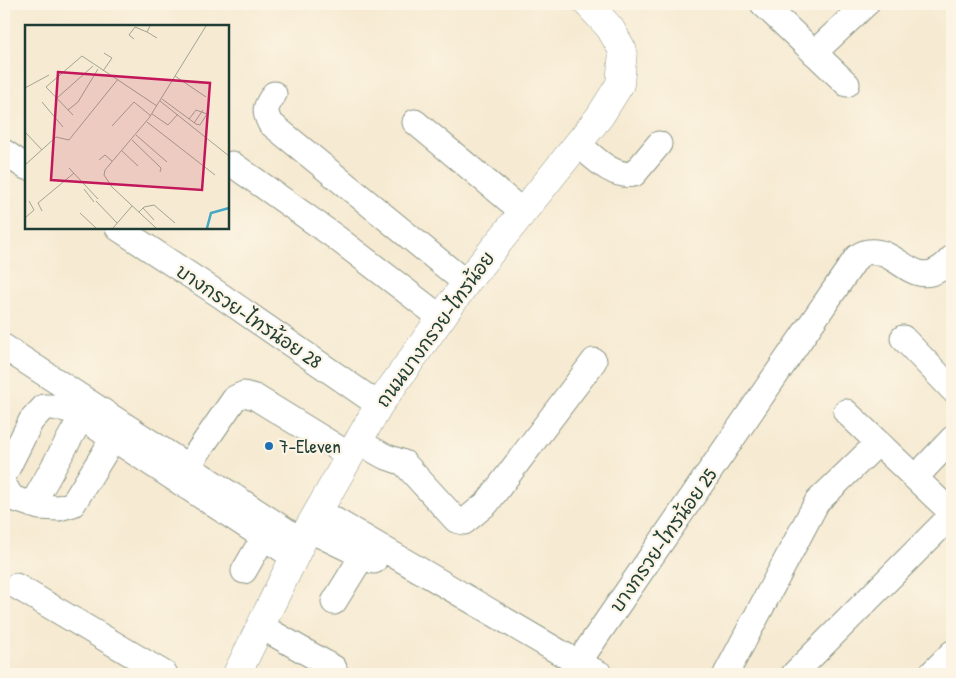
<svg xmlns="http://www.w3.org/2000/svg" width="956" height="678" font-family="'Patrick Hand','Playpen Sans Thai',sans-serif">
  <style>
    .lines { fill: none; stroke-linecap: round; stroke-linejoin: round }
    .minor-casing { stroke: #8a9483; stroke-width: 27 }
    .major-casing { stroke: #8a9483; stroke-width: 29 }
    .minor { stroke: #fff; stroke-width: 25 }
    .major { stroke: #fff; stroke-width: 28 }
    .poi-dot { fill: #1f6fb2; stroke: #fcf5e5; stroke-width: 2 }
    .labels { text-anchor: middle; stroke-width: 4.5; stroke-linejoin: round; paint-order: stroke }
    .street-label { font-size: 19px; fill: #1f3d34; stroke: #fcf5e5 }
    .poi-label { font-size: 19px; fill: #1f3d34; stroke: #fcf5e5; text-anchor: start }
    .inset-river { fill: none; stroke: #44a8c4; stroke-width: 2.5 }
    .inset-road { fill: none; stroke: #a0a593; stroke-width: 1 }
    .view { fill: #c2185b; fill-opacity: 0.15; stroke: #c2185b; stroke-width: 2.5 }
    .inset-edge { fill: none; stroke: #1f3d34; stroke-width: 2.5 }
  </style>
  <rect width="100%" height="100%" fill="#fcf5e5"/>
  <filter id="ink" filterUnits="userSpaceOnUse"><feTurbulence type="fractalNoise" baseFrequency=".02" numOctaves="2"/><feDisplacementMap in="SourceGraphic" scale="10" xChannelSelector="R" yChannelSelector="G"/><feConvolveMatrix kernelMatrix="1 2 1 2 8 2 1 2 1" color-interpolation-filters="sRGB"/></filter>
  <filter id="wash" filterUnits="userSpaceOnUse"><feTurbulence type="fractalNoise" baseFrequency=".0096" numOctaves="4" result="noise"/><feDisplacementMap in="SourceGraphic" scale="20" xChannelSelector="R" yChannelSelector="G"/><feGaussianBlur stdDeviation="1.12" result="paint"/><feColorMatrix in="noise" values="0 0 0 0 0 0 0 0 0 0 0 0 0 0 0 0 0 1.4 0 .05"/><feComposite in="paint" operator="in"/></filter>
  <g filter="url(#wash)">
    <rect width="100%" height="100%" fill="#f6ead2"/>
  </g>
  <g filter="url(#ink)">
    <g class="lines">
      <g class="minor-casing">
        <path id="minor" d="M763 4 847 84
          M814 53 866 4
          M274 94C266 106 263 110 270 123L466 283
          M415 122 523 212
          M578 144C594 157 612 178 634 174L659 144
          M4 152 26 167
          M232 164 334 236 440 317
          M118 228 220 295 379 405
          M903 338 952 389
          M4 347 302 541
          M846 412 952 513
          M357 441 384 456 404 463 456 520 464 522 487 503 594 361
          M188 466 235 398 244 394 255 397 349 455
          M4 475 31 421 44 407H52L70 410 294 557
          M915 478 952 439
          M4 485 12 498 39 507 59 508 73 504 113 439
          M32 505 81 418
          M319 511 578 663 600 674
          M308 529 374 561
          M244 571 263 538
          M16 586 165 674
          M334 602 363 555
          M262 627 334 668
          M578 663 857 257C860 255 864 252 868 252 900 247 916 299 952 258
          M726 674 817 502 878 443
          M794 674 952 515
          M931 674 952 653"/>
      </g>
      <g class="major-casing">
        <path id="major" d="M237 674 308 529 379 405 466 283 600 116 620 84 623 51 610 28 588 4"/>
      </g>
      <use href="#minor" class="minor"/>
      <use href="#major" class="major"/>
    </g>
  </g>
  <circle class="poi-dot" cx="269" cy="446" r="5"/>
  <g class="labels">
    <g class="street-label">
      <text transform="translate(249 316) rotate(34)" y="7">บางกรวย-ไทรน้อย 28</text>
      <text transform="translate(435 329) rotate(-54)" y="7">ถนนบางกรวย-ไทรน้อย</text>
      <text transform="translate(663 540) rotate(-55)" y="7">บางกรวย-ไทรน้อย 25</text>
    </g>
    <g class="poi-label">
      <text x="279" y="453">7-Eleven</text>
    </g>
  </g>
  <g transform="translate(25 25)">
    <rect width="204" height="204" fill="#f6ead2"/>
    <path class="inset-river" d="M182 203 186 188 204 183"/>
    <path class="inset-road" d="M125 1 122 7 132 13M109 14 104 10 110 2 122 7M78 46 87 33 79 28M150 51 181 72M0 63 24 50M32 73 68 41M137 74 171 99 175 100 182 89 171 85 164 94M135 76 204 131M17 77 38 102M43 85 53 77 73 44M127 89 143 100 153 89M48 90 21 62 57 31 132 81M122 97 190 150M169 98 178 85M87 101 109 77 126 91M0 107 17 125M111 110 142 137M107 115 136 143 135 147M97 126 113 141M74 135 80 130 87 136M0 140 31 112 44 115 93 54M44 143 73 174M59 164 69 177M71 176 92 198M118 183 129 195M17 186 13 178 49 148M114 187 119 182 129 180 150 198M55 188 71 203M0 193 9 185 4 176M88 203 107 181M131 203 87 162 79 150 80 145 124 93 181 1"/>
    <path class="view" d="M33 47 185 58 177 165 26 155Z"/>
    <rect width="204" height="204" class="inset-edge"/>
  </g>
  <rect width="956" height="678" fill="none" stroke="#fcf5e5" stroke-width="20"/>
</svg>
